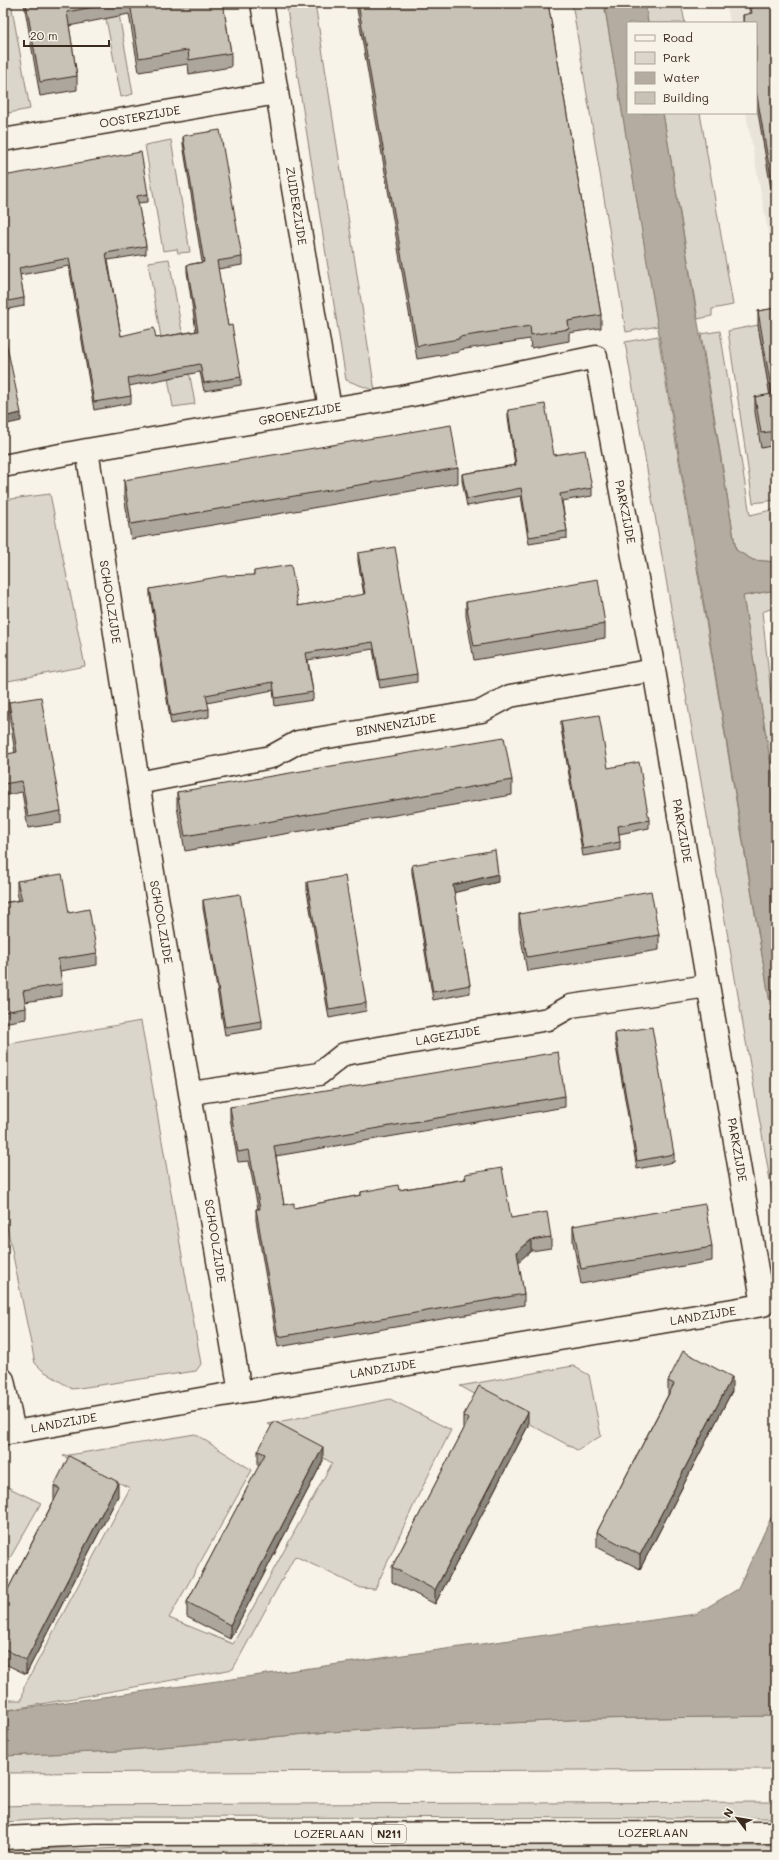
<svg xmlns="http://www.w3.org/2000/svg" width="779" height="1860" font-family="Mali,sans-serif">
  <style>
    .built { fill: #e9e4d9 }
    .green { fill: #dbd6cb; stroke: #8b8074 }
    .water { fill: #b4aca0; stroke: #84786c }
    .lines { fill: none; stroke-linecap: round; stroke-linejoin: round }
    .minor-casing { stroke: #3b2a1e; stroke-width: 25 }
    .primary-casing { stroke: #3b2a1e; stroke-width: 25 }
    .minor { stroke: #f7f3e8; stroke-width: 22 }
    .primary { stroke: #f7f3e8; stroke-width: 22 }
    .wall { fill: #aca69d; stroke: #3b2a1e }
    .shaded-wall { fill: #8c877f; stroke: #3b2a1e }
    .building { fill: #c8c1b6; stroke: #3b2a1e }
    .labels { text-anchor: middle; stroke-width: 3; stroke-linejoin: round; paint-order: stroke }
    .shield { fill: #f7f3e8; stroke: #73665b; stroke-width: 1 }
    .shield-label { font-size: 11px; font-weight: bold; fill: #3b2a1e }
    .street-label { font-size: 12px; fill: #3b2a1e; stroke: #f7f3e8 }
  </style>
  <rect width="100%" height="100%" fill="#f7f3e8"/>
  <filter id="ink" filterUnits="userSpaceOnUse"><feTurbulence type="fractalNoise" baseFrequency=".025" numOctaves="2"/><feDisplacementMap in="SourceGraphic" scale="8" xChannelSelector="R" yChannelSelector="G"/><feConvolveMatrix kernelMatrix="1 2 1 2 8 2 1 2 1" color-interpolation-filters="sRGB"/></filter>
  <g filter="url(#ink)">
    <path class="built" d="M726 3H776L775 268 746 113H756V23H730Z"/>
    <path class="green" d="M3 3H11L30 109 3 114Z
      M103 3H117L133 94 121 97Z
      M286 3H315L375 391 346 380Z
      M572 3H604L658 326 626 332Z
      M645 3H681L685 23H648Z
      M663 113H700L733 305 712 309V316L698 319Z
      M171 140 190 252 178 253 177 249 163 251 145 145Z
      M169 259 195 404 173 407 148 262Z
      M758 325 772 409 776 445V500L753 503 728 331Z
      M720 331 750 515 776 509V562L753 560 736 550 701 334Z
      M658 336 776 1039V1215L625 342Z
      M50 494 85 666 3 682V500Z
      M776 590V607L762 612 776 740V796L743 596Z
      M141 1021 201 1364 196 1371 72 1389 42 1370 35 1363 3 1207V1045Z
      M573 1366 589 1375 601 1436 577 1450 460 1386Z
      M390 1399 451 1430 418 1496 375 1589 361 1588 295 1556 233 1669 3 1711V1700H22L24 1687 130 1488 63 1456 195 1434 252 1470 169 1618 233 1644 332 1463 268 1424Z
      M3 1485 41 1503 6 1565 3 1564Z
      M776 1716V1769L3 1773V1756L118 1751 328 1732 590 1719Z
      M776 1802V1818L84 1817 3 1822V1806L39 1805Z
      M176 1845 776 1846V1857H3V1849H101Z"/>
    <path class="water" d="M604 3H645L648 23H628V113H663L736 550 753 560 776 562V590L743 596 776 796V1039Z
      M776 1507V1716L590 1719 328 1732 118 1751 3 1756V1711L696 1614 738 1589Z"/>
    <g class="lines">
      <g class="minor-casing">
        <path id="minor" d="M262 3 330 409
          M3 140 277 93
          M87 450 138 783 240 1392
          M3 466 87 450 402 397 596 357 654 670 763 1305 240 1392 3 1434
          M138 783 271 757 298 742 482 711 510 696 654 670
          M191 1093 319 1074 344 1054 548 1019 571 1006 708 986
          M3 1380 14 1432"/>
      </g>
      <g class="primary-casing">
        <path id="primary" d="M3 1838 94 1834 776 1833"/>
      </g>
      <use href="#minor" class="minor"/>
      <use href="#primary" class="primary"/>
    </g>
    <path class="wall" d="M24 3H223L231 53V67L189 74 188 64 139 72 129 14 69 26 77 76V90L40 96Z
      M356 3H548L601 315V328L569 333V341L531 348 530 339 459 350V352L417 359Z
      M748 3H776V218L756 101V23H743V15L750 14Z
      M183 136 242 257V265L218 269 228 326 241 377V385L204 391 200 372 129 386 131 396V403L94 410 69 266 20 275 24 298V306L3 310V176L148 194V202L138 203 146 246V254L108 260 121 336 156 338 196 331 187 272V265L202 262 183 144Z
      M776 308V445L761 448 755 412V397L770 395 758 325V311Z
      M508 410 554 455 592 488V496L562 501 567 531V538L529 544 521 496 467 506 462 481V474L515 465 508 417Z
      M458 468V483L131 539 124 495V480Z
      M358 553 417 674V682L380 688 373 649 308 660 313 692V700L275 706 273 690 207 703 209 709V717L171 724 150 596V589L254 575V571L298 606 364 595 358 561Z
      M466 602 605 624V638L474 660 466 616Z
      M9 702 61 811V823L28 828 22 792 3 796V755L15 753 9 714Z
      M561 721 608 768 649 820V828L619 834 620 842V850L583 856 561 729Z
      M512 780V795L185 851 177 807V792Z
      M412 865 498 882 454 892 470 985V993L433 1000 412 873Z
      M17 881 69 913 97 953V965L60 971 62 984V996L25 1002 26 1008V1019L3 1023V903L19 900 17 893Z
      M307 882 366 1003V1011L329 1018 307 891Z
      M203 900 262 1021V1029L225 1035 203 908Z
      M519 914 659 935V950L527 971 519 928Z
      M615 1033 674 1154V1162L637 1169 615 1041Z
      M565 1096V1107L276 1156 284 1205 294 1208 361 1195V1192L399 1190 465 1179V1174L511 1218 551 1237V1248L531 1251 518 1261 524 1294V1305L278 1347 256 1220V1209H258L249 1161 238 1162 230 1118V1107Z
      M573 1226 712 1247V1261L581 1284 573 1241Z
      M668 1381 732 1391 640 1569 597 1547V1532L668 1395Z
      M463 1416 528 1426 435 1604 392 1582V1567L463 1431Z
      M258 1451 323 1461 230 1639 187 1617V1602L259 1466 258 1465Z
      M54 1486 118 1496 26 1674 3 1663V1599L54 1500Z"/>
    <path class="shaded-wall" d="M21 413V421L3 425V417Z
      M498 874V882L453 893V885Z
      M531 1240V1251L517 1263V1252Z
      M732 1377V1391L640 1569V1555Z
      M528 1412V1426L435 1604V1590Z
      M323 1447V1461L230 1639V1625Z
      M118 1482V1496L26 1674V1660Z"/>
    <path class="building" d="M26 3H114L67 12 77 76 40 82Z
      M130 3H223L231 53 189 60 188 50 139 58Z
      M358 3H548L601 315 568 321 569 329 531 335 530 326 459 337V339L417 346Z
      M750 3H776V206L756 90V23H745L743 15 752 13Z
      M220 130 242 257 217 261 228 326 232 325 241 377 204 383 200 364 128 378 131 396 94 402 69 258 19 268 24 298 3 302V176L141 152 148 194 137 196 146 246 106 253 121 336 154 328 156 338 198 331 187 265 204 262 183 136Z
      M776 308V431L761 433 755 397 772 394 758 311Z
      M3 327 21 413 3 417Z
      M545 404 554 455 585 450 592 488 560 494 567 531 529 537 521 488 467 499 462 474 516 465 508 410Z
      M451 425 458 468 131 524 124 480Z
      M395 547 417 674 380 680 373 642 306 653 313 692 275 698 273 682 206 695 209 709 171 716 150 589 223 576 254 575V571L291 565 298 606 365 594 358 553Z
      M598 579 605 624 474 646 466 602Z
      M41 697 61 811 28 817 22 781 3 784V755L17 752 9 702Z
      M599 715 608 768 639 762 649 820 618 826 620 842 583 849 561 721Z
      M504 737 512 780 185 836 177 792Z
      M495 850 498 874 453 885 470 985 433 992 412 865Z
      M62 874 69 913 89 909 97 953 58 959 62 984 23 991 26 1008 3 1012V903L22 900 17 881Z
      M345 876 366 1003 329 1009 307 882Z
      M651 891 659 935 527 957 519 914Z
      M240 894 262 1021 225 1027 203 900Z
      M652 1027 674 1154 637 1161 615 1033Z
      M558 1052 565 1096 274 1146 284 1205 294 1203V1208L361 1195V1192L398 1185 399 1190 466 1179 465 1174 502 1168 511 1218 547 1212 551 1237 531 1240 517 1252 524 1294 278 1337 256 1209H260L249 1150 238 1152 230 1107Z
      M705 1204 712 1247 581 1269 573 1226Z
      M683 1351 732 1377 640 1555 597 1532 674 1384 668 1381Z
      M479 1386 528 1412 435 1590 392 1567 469 1419 463 1416Z
      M274 1421 323 1447 230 1625 187 1602 265 1454 258 1451Z
      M69 1456 118 1482 26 1660 3 1648V1599L60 1489 54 1486Z"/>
  </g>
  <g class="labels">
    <rect class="shield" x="372" y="1825" width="34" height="18" rx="3"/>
    <g class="shield-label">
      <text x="389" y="1838">N211</text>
    </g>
    <g class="street-label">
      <text transform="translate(140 117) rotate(-10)" y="4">OOSTERZIJDE</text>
      <text transform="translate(296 206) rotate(81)" y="4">ZUIDERZIJDE</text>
      <text transform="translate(300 414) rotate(-10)" y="4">GROENEZIJDE</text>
      <text transform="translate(625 512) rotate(79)" y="4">PARKZIJDE</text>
      <text transform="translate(110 602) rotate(81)" y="4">SCHOOLZIJDE</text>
      <text transform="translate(396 725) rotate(-10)" y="4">BINNENZIJDE</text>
      <text transform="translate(682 831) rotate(80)" y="4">PARKZIJDE</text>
      <text transform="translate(161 922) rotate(80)" y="4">SCHOOLZIJDE</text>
      <text transform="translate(448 1036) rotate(-10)" y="4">LAGEZIJDE</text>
      <text transform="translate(737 1150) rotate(80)" y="4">PARKZIJDE</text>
      <text transform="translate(215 1241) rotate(81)" y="4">SCHOOLZIJDE</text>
      <text transform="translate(703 1316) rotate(-9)" y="4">LANDZIJDE</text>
      <text transform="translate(383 1369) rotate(-9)" y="4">LANDZIJDE</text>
      <text transform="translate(64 1423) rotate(-10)" y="4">LANDZIJDE</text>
      <text x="653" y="1837">LOZERLAAN</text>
      <text x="329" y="1838">LOZERLAAN</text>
    </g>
  </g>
  <rect width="779" height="1860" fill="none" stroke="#f7f3e8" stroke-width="16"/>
  <rect x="8" y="8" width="763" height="1844" fill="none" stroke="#3b2a1e" stroke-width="1.5" filter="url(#ink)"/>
  <rect x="627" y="22" width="130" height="92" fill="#f7f3e8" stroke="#aca397"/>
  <rect x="635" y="35" width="20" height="6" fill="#f7f3e8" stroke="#aca397"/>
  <text x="663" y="42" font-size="12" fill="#3b2a1e">Road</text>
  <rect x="635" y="52" width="20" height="12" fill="#dbd6cb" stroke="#aca397"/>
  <text x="663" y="62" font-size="12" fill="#3b2a1e">Park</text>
  <rect x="635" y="72" width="20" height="12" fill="#b4aca0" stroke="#aca397"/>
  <text x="663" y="82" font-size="12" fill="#3b2a1e">Water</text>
  <rect x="635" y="92" width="20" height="12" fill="#c8c1b6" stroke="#aca397"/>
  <text x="663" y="102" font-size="12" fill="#3b2a1e">Building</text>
  <g transform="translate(737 1818) rotate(301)" stroke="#f7f3e8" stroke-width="3" paint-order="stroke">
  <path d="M0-3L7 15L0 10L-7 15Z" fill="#3b2a1e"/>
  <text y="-6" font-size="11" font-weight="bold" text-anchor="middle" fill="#3b2a1e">N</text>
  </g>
  <path d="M24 40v6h85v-6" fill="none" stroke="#3b2a1e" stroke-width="2"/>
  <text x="30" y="40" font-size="12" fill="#3b2a1e" stroke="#f7f3e8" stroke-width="3" paint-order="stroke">20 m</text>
</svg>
